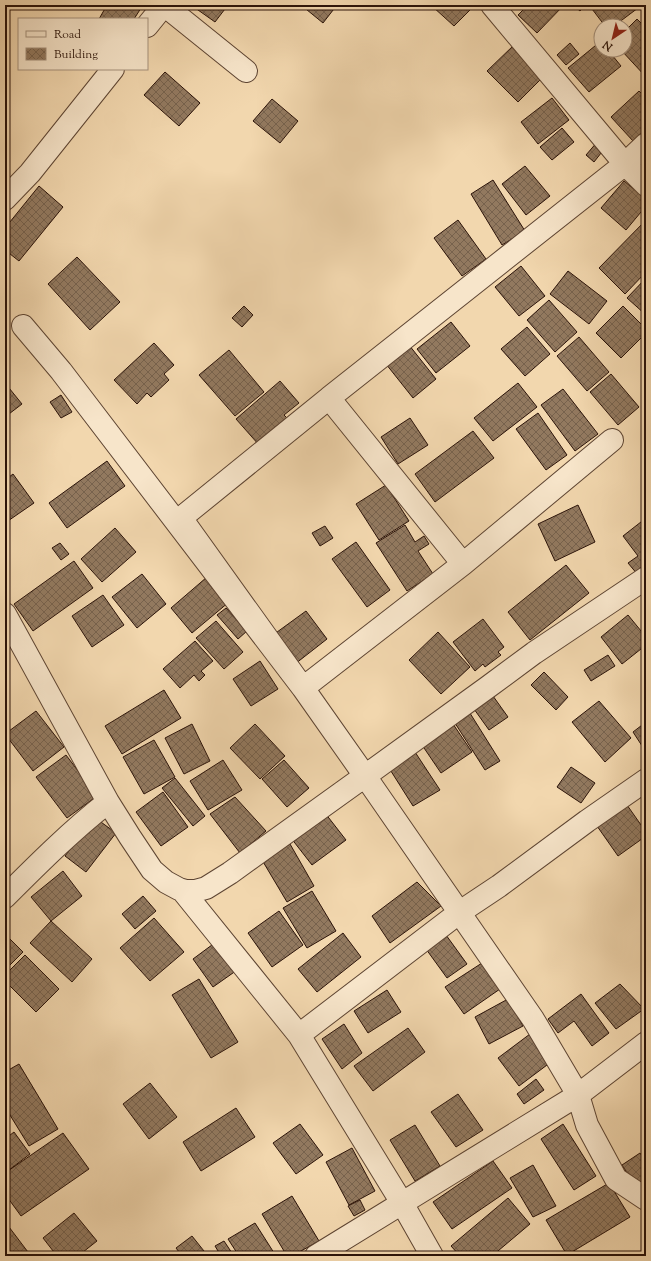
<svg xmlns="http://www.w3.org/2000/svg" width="651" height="1261" font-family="'Sorts Mill Goudy',serif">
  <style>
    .building { fill: url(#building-cross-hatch); stroke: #2b1309 }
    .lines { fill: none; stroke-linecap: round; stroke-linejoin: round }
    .minor-casing { stroke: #5d4432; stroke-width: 24 }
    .minor { stroke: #f7e5ca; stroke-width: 22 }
  </style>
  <defs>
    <pattern id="building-cross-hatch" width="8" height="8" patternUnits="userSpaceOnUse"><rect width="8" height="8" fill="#92795f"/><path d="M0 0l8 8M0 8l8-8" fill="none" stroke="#77624d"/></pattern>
  </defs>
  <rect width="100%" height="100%" fill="#f2d7ae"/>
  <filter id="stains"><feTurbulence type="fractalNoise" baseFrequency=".005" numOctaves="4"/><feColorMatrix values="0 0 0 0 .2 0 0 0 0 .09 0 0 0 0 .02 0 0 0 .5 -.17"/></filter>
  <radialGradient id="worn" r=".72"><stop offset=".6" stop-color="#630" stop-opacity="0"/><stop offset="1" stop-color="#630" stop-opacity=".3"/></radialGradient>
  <path class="building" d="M107 5H143L134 19H99Z
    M191 5H228L215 22Z
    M301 5H337L323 23Z
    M435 5H475L454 26 433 7Z
    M528 5H564L537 33 518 15Z
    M573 5H586L580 11Z
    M589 5H635L638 8 614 26H605Z
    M637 19 646 28V77L621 50H625V31Z
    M601 41V50H608L621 66 589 92 568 68Z
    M570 43 579 54 566 65 557 55Z
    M514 45 544 76 518 102 487 71Z
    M165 72 200 103 179 126 144 95Z
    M639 91 646 98V130L633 141 611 117Z
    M552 98 569 120 538 144 521 122Z
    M272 99 298 121 280 143 253 121Z
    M562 128 574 142 552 160 540 147Z
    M598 141 605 148 594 162 586 155Z
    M525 166 550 196 526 215 502 184Z
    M493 180 525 231 502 245 471 194Z
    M624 181 646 199V206L626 230 601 208Z
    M39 186 63 207 19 261 5 250V228Z
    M458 220 486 259 462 276 434 238Z
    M646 220V272L625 294 599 268Z
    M77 257 120 302 90 330 48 284Z
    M521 266 545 296 519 316 495 287Z
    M568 271 607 301 589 324 550 294Z
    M646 278V315L627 298Z
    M549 300 577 332 555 352 527 320Z
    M244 306 253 315 242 327 232 318Z
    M623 306 646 329V333L621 358 596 333Z
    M451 322 470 346 436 373 417 349Z
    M527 327 550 354 525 376 501 349Z
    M579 337 609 372 587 391 557 356Z
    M154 343 174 365 164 374 169 380 151 397 147 393 137 404 114 380Z
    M409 345 436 379 413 398 386 364Z
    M229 350 264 392 235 416 199 375Z
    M611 374 639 407 618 425 590 392Z
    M280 381 299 403 284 415 288 419 259 445 236 419Z
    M5 383 22 404 5 417Z
    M518 383 537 407 493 441 474 418Z
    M563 389 598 434 575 451 541 405Z
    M61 395 72 412 61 418 50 402Z
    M538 413 567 455 546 470 516 429Z
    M410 418 428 445 398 464 381 437Z
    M473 431 494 458 435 502 415 474Z
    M646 447V456L642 450Z
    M107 461 125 486 67 528 49 503Z
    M13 474 34 503 5 523V480Z
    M386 485 409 521 379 540 356 504Z
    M578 505 595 542 555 561 538 524Z
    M646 518V568L638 575 628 563 638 556 623 536Z
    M405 525 415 542 424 536 429 544 418 551 433 574 407 591 376 543Z
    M325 526 333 538 320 546 312 533Z
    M115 528 136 552 102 582 81 559Z
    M356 542 390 590 367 607 332 559Z
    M60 543 69 554 61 560 52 548Z
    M74 561 93 588 33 631 14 604Z
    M566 565 589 593 530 640 508 612Z
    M142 574 166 604 137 628 112 597Z
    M207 577 229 602 192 633 171 608Z
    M103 595 124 625 92 647 72 616Z
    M226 608 247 631 238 639 217 615Z
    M306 611 327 639 295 664 273 635Z
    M628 615 646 637V645L622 664 601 637Z
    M483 619 504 647 498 652 501 655 485 667 483 664 475 671 453 642Z
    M216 621 243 652 224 669 196 638Z
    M438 632 470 667 441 694 409 660Z
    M195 641 213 661 201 671 205 675 199 681 194 675 180 688 163 669Z
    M608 655 615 666 591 681 584 670Z
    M646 658V668L642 661Z
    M260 661 278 689 251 706 233 679Z
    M544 672 568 697 556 710 531 685Z
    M164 690 181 718 122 754 105 726Z
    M493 696 508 717 489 730 474 709Z
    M599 701 631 738 605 762 572 722Z
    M468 710 500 761 485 770 453 720Z
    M36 711 64 747 33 771 5 734Z
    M646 722V752L633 732Z
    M192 724 210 761 184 774 165 738Z
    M255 724 285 756 260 779 230 748Z
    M453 724 472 752 441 773 422 745Z
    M154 740 175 777 144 794 123 757Z
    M415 752 440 790 413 806 389 768Z
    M66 755 97 796 67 818 36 777Z
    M223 760 242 790 208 810 190 781Z
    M284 760 309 788 287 807 262 779Z
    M571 767 595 783 581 803 557 787Z
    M175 778 205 816 193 826 162 788Z
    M163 792 188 827 161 846 136 812Z
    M235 797 266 831 240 853 210 814Z
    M627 805 646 832V836L618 856 597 826Z
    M325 813 346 840 312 865 291 838Z
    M94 817 116 833 86 872 65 856Z
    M290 844 314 886 287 902 262 860Z
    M63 871 82 896 51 921 31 897Z
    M417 882 441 906 390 943 372 916Z
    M312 891 336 931 307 948 283 908Z
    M143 896 156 911 135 929 122 914Z
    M279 911 303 945 272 967 248 933Z
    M154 918 184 952 150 981 120 948Z
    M51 921 92 959 72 982 30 943Z
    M343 933 361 957 317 992 298 969Z
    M5 934 23 952 5 970Z
    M446 935 467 964 447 978 426 949Z
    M220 939 240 968 213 987 193 959Z
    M25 955 59 989 36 1012 5 981V975Z
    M482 963 500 989 464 1014 445 987Z
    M199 979 238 1042 211 1058 172 995Z
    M620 984 644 1009 616 1029 595 1003Z
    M387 990 401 1012 368 1033 354 1011Z
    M581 994 609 1033 592 1046 574 1021 558 1033 548 1019Z
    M508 999 523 1026 489 1044 475 1017Z
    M344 1024 362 1053 342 1069 322 1039Z
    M408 1028 425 1052 373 1091 354 1066Z
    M530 1034 551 1062 519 1086 498 1058Z
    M19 1064 58 1129 29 1146 5 1107V1072Z
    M536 1079 544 1090 524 1104 517 1094Z
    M150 1083 177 1117 149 1139 123 1104Z
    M458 1094 483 1130 456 1147 431 1112Z
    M236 1108 255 1137 201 1171 183 1142Z
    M5 1121 9 1128 5 1131Z
    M300 1124 323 1155 296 1174 273 1143Z
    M563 1124 596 1176 574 1190 541 1139Z
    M415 1125 440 1166 415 1181 390 1140Z
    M14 1132 30 1154 5 1173V1139Z
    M63 1133 89 1169 21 1216 5 1194V1173Z
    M352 1148 375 1191 349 1205 326 1162Z
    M640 1153 646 1162V1179L635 1186 622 1165Z
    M493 1161 512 1188 452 1229 433 1202Z
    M533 1165 556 1206 533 1217 510 1178Z
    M609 1183 630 1217 567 1255 546 1220Z
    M292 1196 319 1241 292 1256H287L262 1214Z
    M508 1198 530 1224 492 1256H460L451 1246Z
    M360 1200 365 1210 354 1216 348 1206Z
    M74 1213 97 1241 78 1256H57L43 1238Z
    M6 1223 31 1256H5V1224Z
    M255 1223 276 1256H239L228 1239Z
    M192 1236 208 1256H182L176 1248Z
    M224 1241 234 1256H221L215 1246Z"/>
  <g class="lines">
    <g class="minor-casing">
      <path id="minor" d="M164 5 246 71
        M147 26 164 5
        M646 144 625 164 646 185
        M5 199 30 173 113 69
        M23 326 61 371 303 688 181 518 329 398
        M463 564 329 398 625 164 492 5
        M646 578 534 653 488 687 365 776 533 1019 578 1095 587 1125 616 1179 646 1199
        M5 614 108 802
        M182 890 299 1035 402 1203 432 1256
        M5 897C38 864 71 831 108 802L130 837 152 870 166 882 179 889 186 891H195L206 888 230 873 365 776 303 688 463 564 612 440
        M299 1035 460 912 499 886 587 821 646 780
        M316 1256 578 1095 646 1043"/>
    </g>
    <use href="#minor" class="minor"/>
  </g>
  <rect width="651" height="1261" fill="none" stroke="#f2d7ae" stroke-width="20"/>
  <rect x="6" y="6" width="639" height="1249" fill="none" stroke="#2b1309" stroke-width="2"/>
  <rect x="10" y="10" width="631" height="1241" fill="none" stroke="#2b1309"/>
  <rect x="18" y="18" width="130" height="52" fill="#f7e5ca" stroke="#a5917d"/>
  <rect x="26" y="31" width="20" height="6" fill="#f7e5ca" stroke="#a5917d"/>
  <text x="54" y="38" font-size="12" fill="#2b1309">Road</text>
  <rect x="26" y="48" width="20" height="12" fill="url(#building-cross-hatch)" stroke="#a5917d"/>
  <text x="54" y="58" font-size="12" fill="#2b1309">Building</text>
  <g transform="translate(613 38) rotate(215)"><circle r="19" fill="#f7e5ca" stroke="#a5917d"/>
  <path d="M0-3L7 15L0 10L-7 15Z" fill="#8f2418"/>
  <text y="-6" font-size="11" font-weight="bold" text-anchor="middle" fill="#2b1309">N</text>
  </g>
  <rect width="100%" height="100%" filter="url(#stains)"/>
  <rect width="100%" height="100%" fill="url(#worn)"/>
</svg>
